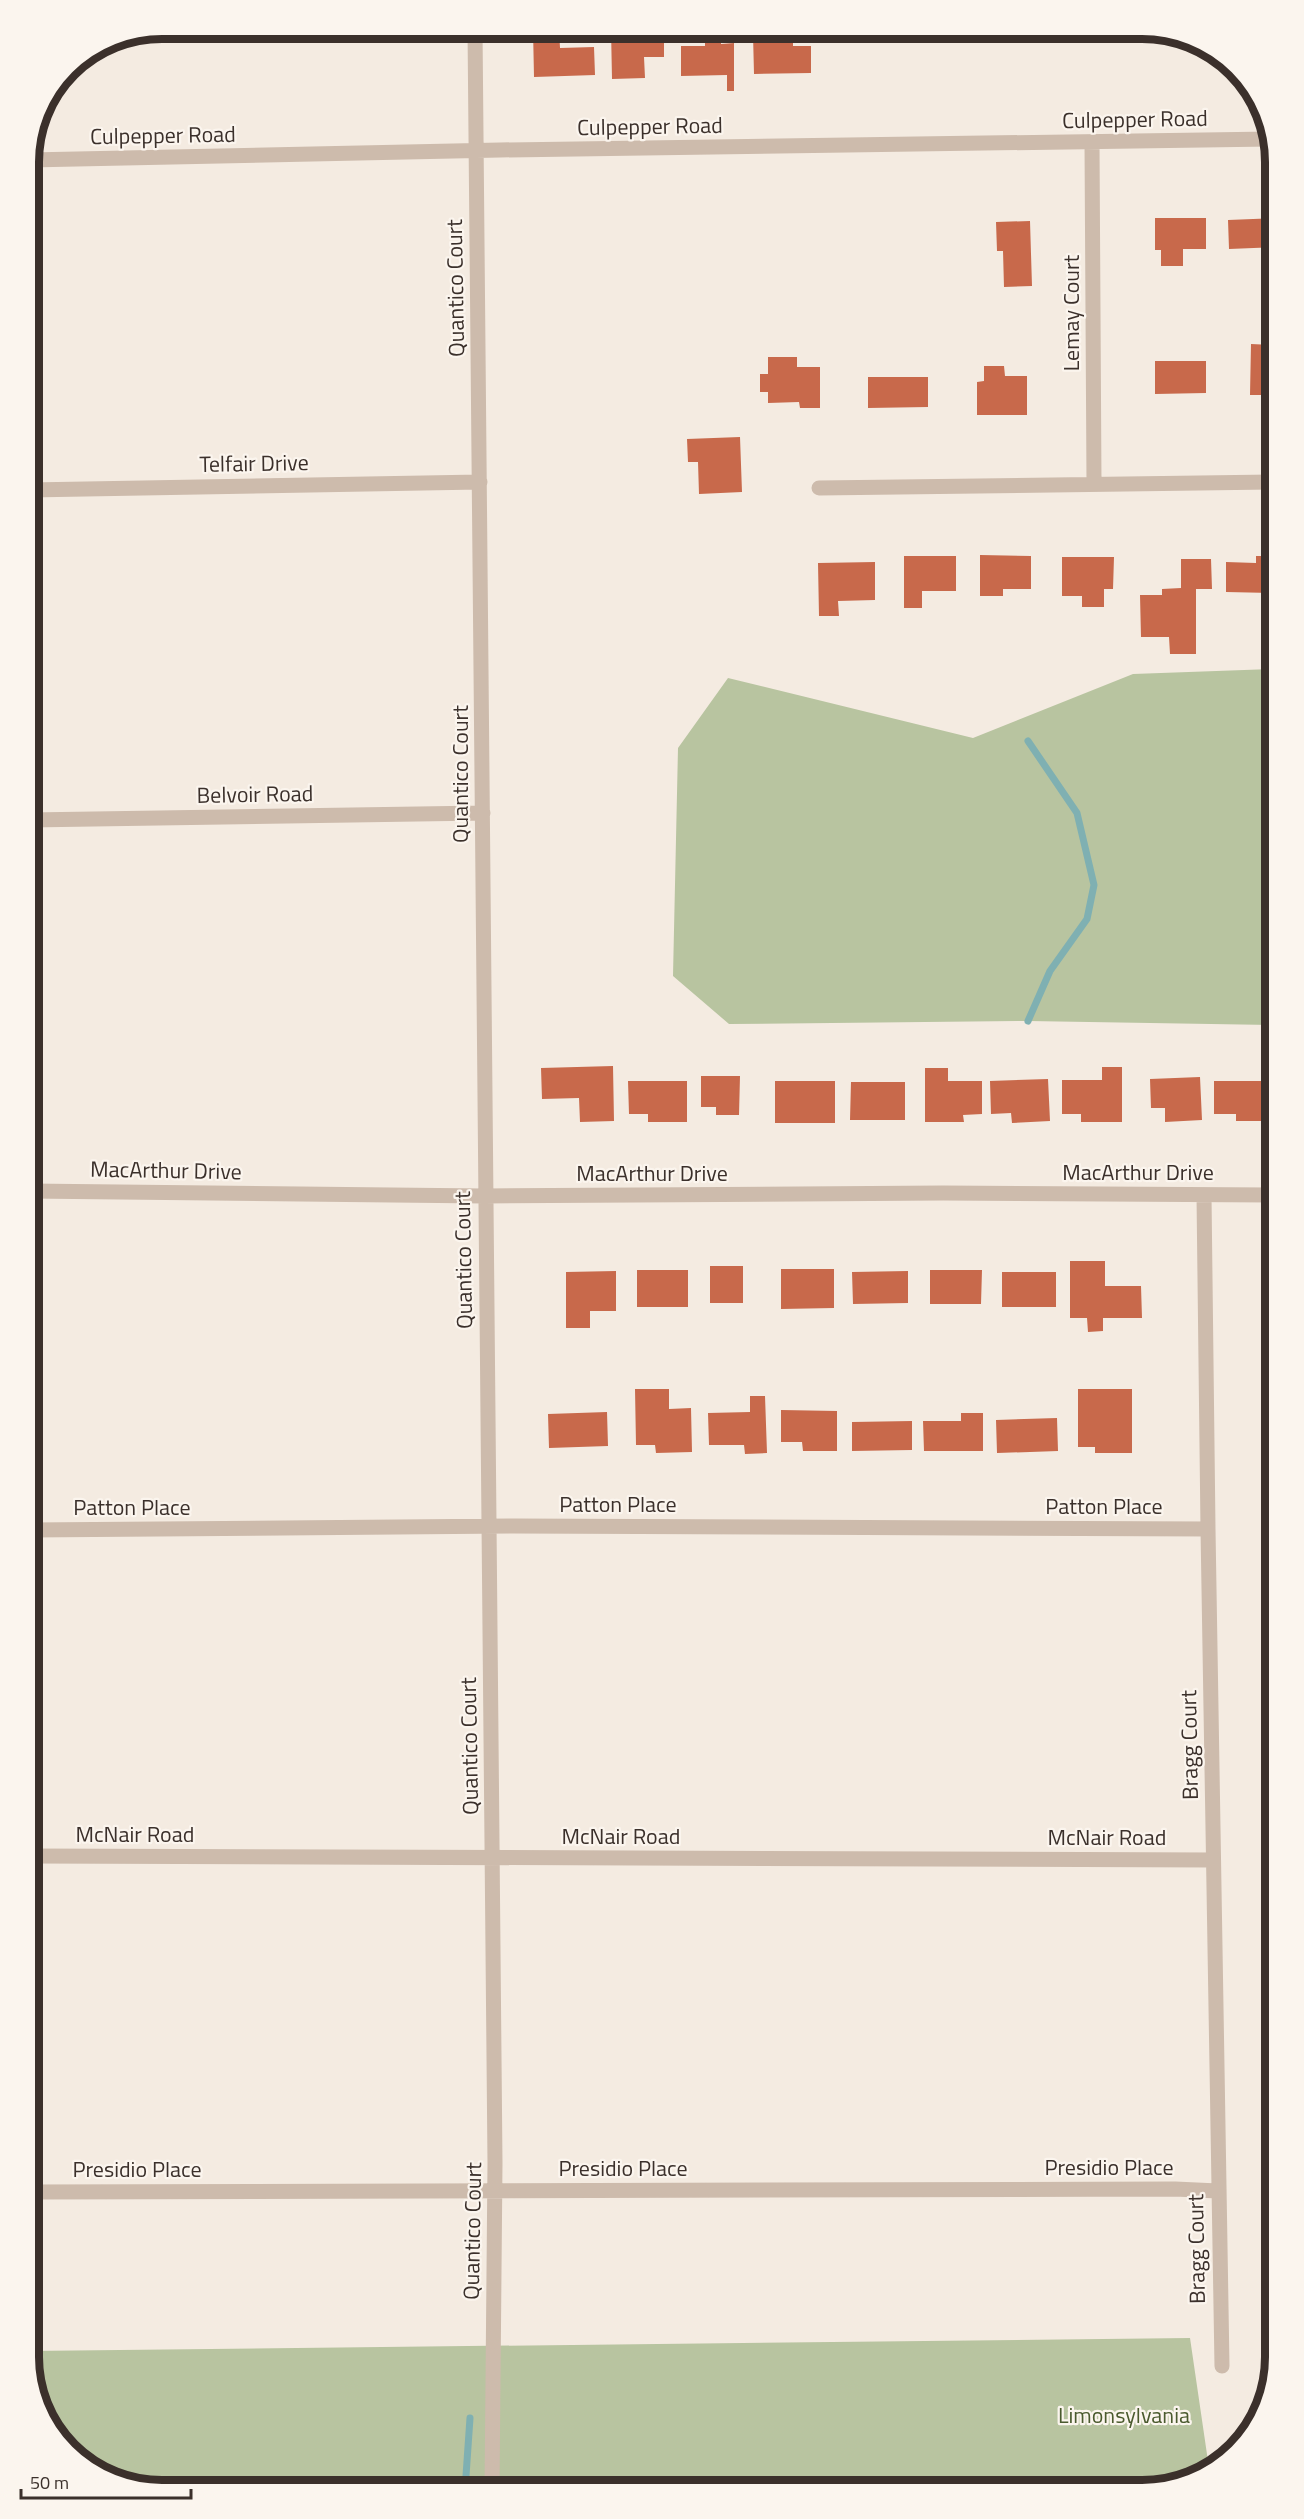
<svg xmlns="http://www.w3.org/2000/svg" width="1304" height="2519" font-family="'Titillium Web',sans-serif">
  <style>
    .green { fill: #b8c4a0 }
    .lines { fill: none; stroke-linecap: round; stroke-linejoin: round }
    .stream { stroke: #7fb0b2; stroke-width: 7 }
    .building { fill: #c8694b }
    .minor { stroke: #cdbbac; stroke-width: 15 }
    .labels { text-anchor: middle; stroke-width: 4.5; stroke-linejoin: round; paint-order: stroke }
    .street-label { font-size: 22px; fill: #3b302b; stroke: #fbf5ee }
    .park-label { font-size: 22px; fill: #4a5a2e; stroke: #fbf5ee }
    .rim { fill: none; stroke: #3b302b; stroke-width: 8 }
  </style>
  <rect width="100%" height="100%" fill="#f4ebe1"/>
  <path class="green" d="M1275 669V1025L1028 1021 729 1024 673 976 678 748 728 678 973 738 1133 674Z
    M1190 2338 1209 2468 1194 2480 1142 2490H153L87 2468 39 2409 29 2357V2351Z"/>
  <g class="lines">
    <path class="stream" d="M1028 741 1077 813 1094 885 1087 919 1050 971 1028 1021
      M465 2490 470 2418"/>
  </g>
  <path class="building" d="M533 29H559L560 48 594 47 595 75 534 77Z
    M611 29H664V57H644L645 78 612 79Z
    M793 33V46H811V73L754 74 753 34Z
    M721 38V44L734 43V91H727V75L681 76V46H705V39Z
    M1155 218H1206V249H1183V266H1161V250H1155Z
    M1275 218V247L1229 249 1228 220Z
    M1030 221 1032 286 1004 287 1003 251H997L996 222Z
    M1251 344 1275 345V408L1264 407V395H1250Z
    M768 357H797V367H820V408H800L799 402 768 403V392H760V374H768Z
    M1155 361H1206V393L1155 394Z
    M984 366H1004L1005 376H1027V415H977V382L984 381Z
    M868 377H928V407L868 408Z
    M740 437 742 492 699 494 698 462H688L687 439Z
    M980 555 1031 556V589H1003V596H980Z
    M904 556H956V591H922V608H904Z
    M1256 556H1275V593L1226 592V562L1256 563Z
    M1062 557H1114L1113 589H1104V607H1082V596H1062Z
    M1181 559H1211L1212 589H1196V654H1170L1169 637H1141L1140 595H1162V589L1181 588Z
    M875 562V600L838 601 839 616H819L818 563Z
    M613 1066 614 1121 580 1122 579 1098 542 1099 541 1068Z
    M1102 1067H1122V1122H1081V1114H1062V1080H1102Z
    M925 1068H948V1081H982V1114L963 1115 964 1122H925Z
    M701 1076H740L739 1115H716V1107H701Z
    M1200 1077 1202 1120 1165 1122V1108H1151L1150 1079Z
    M1048 1079 1050 1121 1012 1123 1011 1113 991 1114 990 1081Z
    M628 1081H687V1122H648V1114H629Z
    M775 1081H835V1123H775Z
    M1214 1081H1274V1121H1236V1114H1214Z
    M851 1082H905V1120H850Z
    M1070 1261H1105V1286H1141L1142 1318H1103V1331L1088 1332 1087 1318H1070Z
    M1272 1263H1275V1312H1274Z
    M710 1266H743V1303H710Z
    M781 1269H834V1308L781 1309Z
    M637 1270H688V1307H637Z
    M930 1270H982L981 1304H930Z
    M616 1271V1311H590V1328H566V1272Z
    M908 1271V1303L853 1304 852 1272Z
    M1002 1272H1056V1307H1002Z
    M635 1389H669V1409L691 1408 692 1452 656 1453 655 1445H636Z
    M1078 1389H1132V1453H1095V1447H1078Z
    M750 1396H765L767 1453 745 1454 744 1445H709L708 1413 750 1412Z
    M781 1410 837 1411V1451H803L802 1442H781Z
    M607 1412 608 1446 549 1448 548 1414Z
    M961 1413H983V1451H924L923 1421H961Z
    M1057 1418 1058 1451 997 1453 996 1420Z
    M912 1421V1450L852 1451V1422Z"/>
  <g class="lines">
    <path class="minor" d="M475 29 495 2163 492 2490
      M1092 143 1094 483
      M29 160 500 150 1271 139
      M819 488 1275 482
      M29 490 480 482
      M29 820 483 813
      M29 1191 484 1196 943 1193 1275 1195
      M1204 1195 1208 1529 1222 2366
      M29 1530 514 1526 1208 1529
      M29 1856 1213 1860
      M29 2192 1175 2189 1218 2191"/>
  </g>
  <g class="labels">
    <g class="street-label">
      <text transform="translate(1135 119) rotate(-1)" y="8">Culpepper Road</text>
      <text transform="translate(650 126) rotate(-1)" y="8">Culpepper Road</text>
      <text transform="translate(163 135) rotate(-1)" y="8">Culpepper Road</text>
      <text transform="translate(455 288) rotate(-91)" y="8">Quantico Court</text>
      <text transform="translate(1071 313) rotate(-90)" y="8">Lemay Court</text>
      <text transform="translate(254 463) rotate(-1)" y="8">Telfair Drive</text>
      <text transform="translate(460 774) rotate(-90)" y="8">Quantico Court</text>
      <text transform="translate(255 794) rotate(-1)" y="8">Belvoir Road</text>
      <text transform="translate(166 1170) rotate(1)" y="8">MacArthur Drive</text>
      <text x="1138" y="1180">MacArthur Drive</text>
      <text x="652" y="1181">MacArthur Drive</text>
      <text transform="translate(463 1260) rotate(-91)" y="8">Quantico Court</text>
      <text x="618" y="1512">Patton Place</text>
      <text x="1104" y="1514">Patton Place</text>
      <text x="132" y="1515">Patton Place</text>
      <text transform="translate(1189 1745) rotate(-91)" y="8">Bragg Court</text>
      <text transform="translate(469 1746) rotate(-91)" y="8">Quantico Court</text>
      <text x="135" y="1842">McNair Road</text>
      <text x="621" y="1844">McNair Road</text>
      <text x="1107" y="1845">McNair Road</text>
      <text x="1109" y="2175">Presidio Place</text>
      <text x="623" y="2176">Presidio Place</text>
      <text x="137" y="2177">Presidio Place</text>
      <text transform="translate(472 2231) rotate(-89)" y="8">Quantico Court</text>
      <text transform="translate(1196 2249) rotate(-91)" y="8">Bragg Court</text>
    </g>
    <g class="park-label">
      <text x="1124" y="2423">Limonsylvania</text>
    </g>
  </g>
  <path d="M0 0H1304V2519H0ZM162 39H1142A123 123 0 0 1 1265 162V2357A123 123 0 0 1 1142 2480H162A123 123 0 0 1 39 2357V162A123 123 0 0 1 162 39Z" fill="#fbf5ee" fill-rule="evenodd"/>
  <path class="rim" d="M162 39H1142A123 123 0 0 1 1265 162V2357A123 123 0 0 1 1142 2480H162A123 123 0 0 1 39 2357V162A123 123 0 0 1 162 39Z"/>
  <path d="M21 2489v9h170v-9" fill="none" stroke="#3b302b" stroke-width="3"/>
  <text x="30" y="2489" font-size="18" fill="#3b302b" stroke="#fbf5ee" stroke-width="4.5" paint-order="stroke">50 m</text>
</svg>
